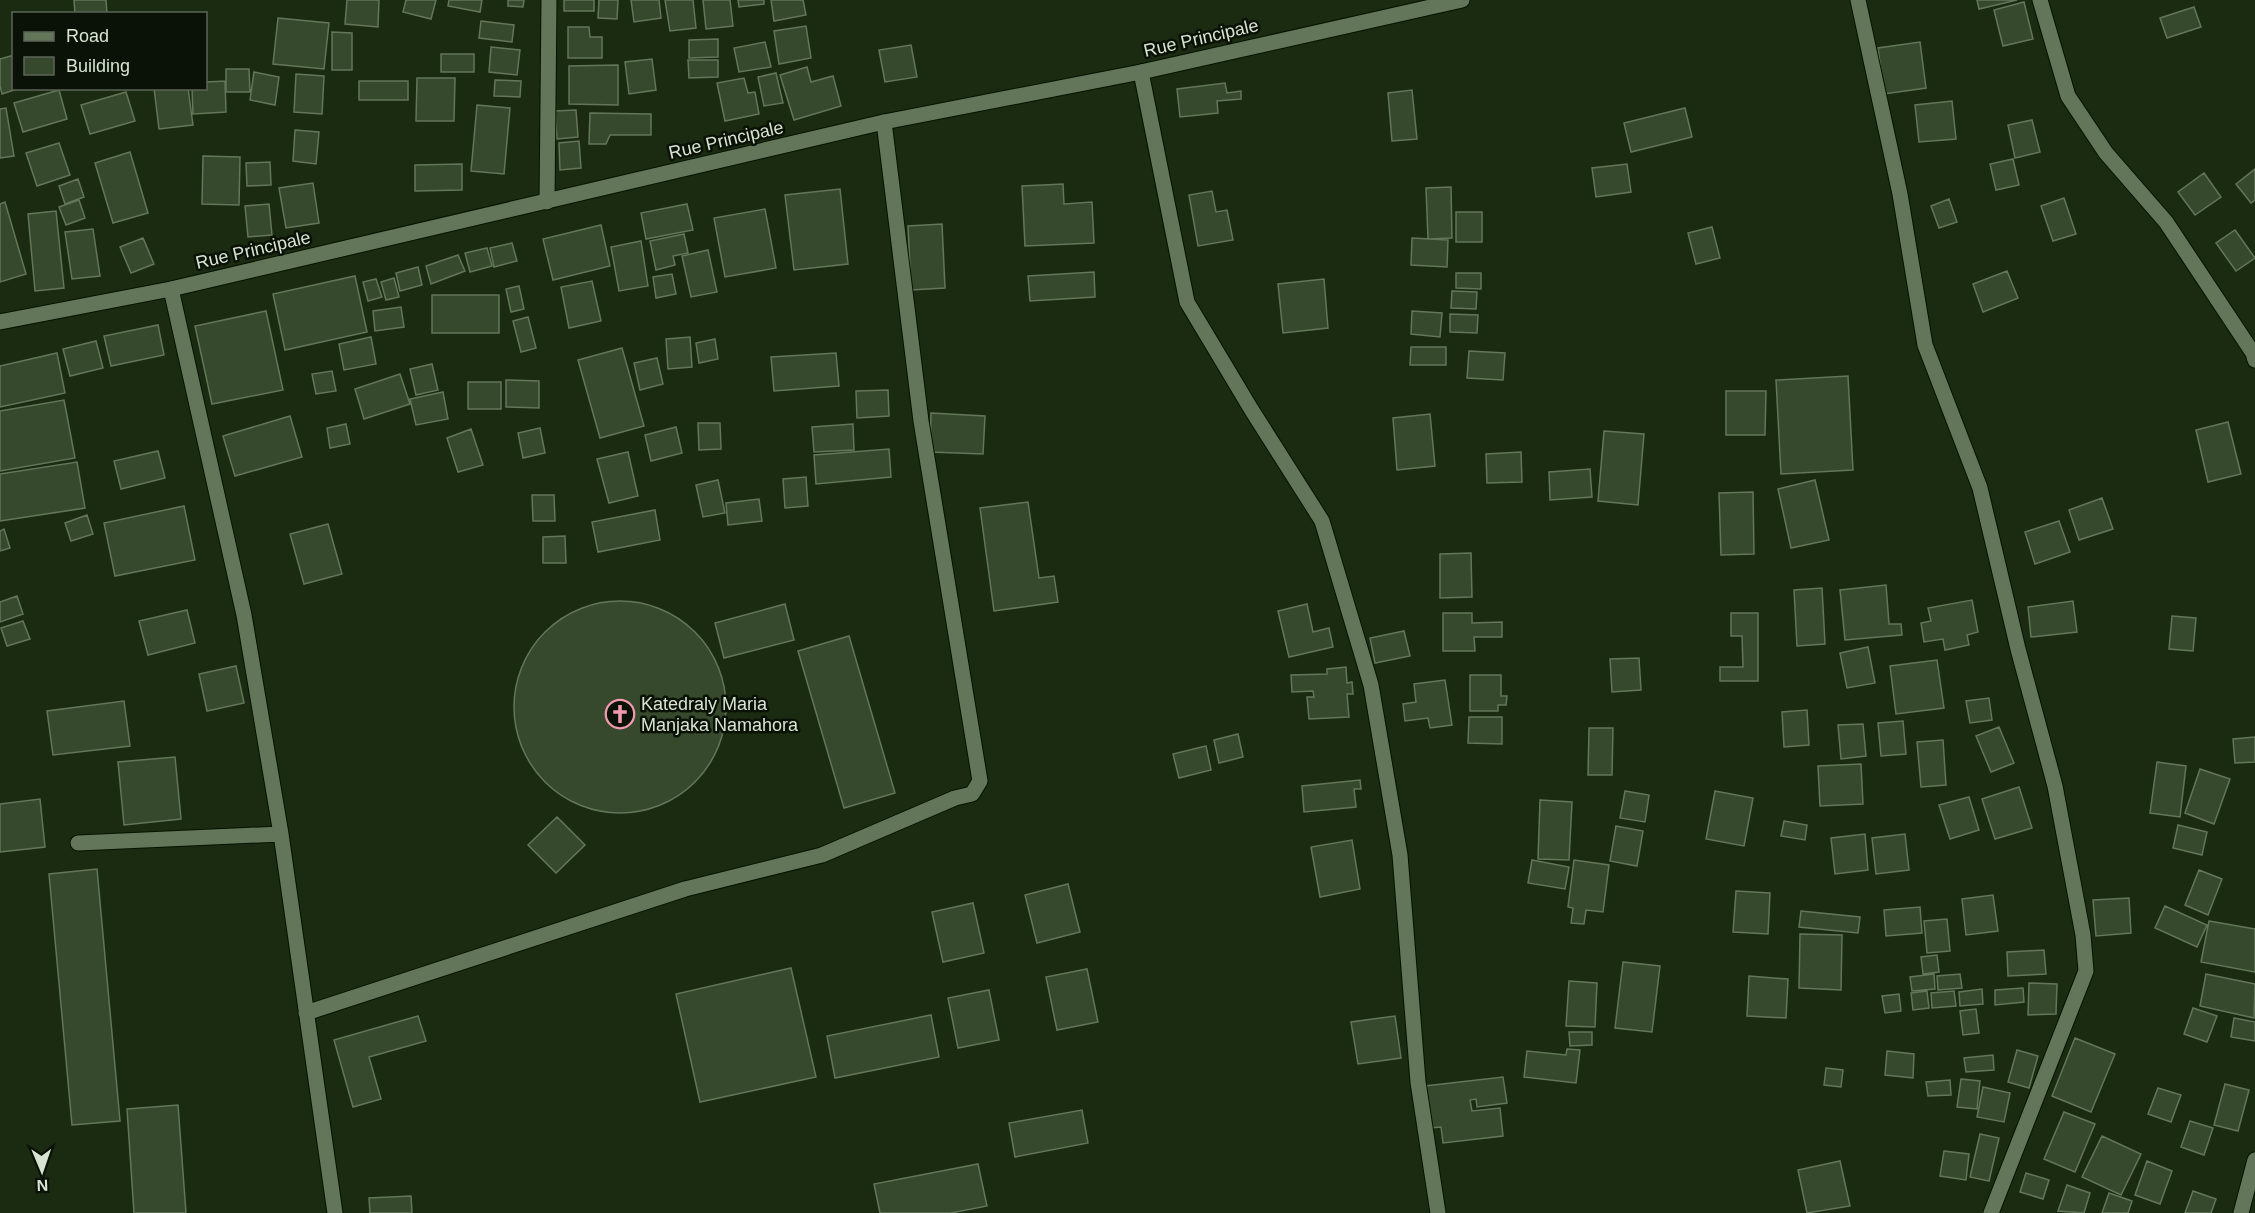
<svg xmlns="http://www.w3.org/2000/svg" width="2255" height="1213" font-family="Helvetica,sans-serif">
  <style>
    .building { fill: #36492c; stroke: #637659; stroke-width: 1.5 }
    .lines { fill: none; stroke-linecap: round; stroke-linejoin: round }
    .minor-casing { stroke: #051300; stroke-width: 17 }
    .secondary-casing { stroke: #051300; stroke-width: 17 }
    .minor { stroke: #637659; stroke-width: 15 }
    .secondary { stroke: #637659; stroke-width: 15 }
    .labels { text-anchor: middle; stroke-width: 5; stroke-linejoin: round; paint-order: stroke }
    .street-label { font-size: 18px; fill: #d8e3d2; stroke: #0a1106 }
    .poi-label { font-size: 18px; fill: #d8e3d2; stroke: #0a1106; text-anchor: start }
  </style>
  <rect width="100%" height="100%" fill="#1b2b11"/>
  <path class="building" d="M74 0H106L107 14H75Z
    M347 0H379L378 27 345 24Z
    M406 0H436L431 19 403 12Z
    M449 0H482L480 12 448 6Z
    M508 0H524L523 7 508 6Z
    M564 0H594V11H564Z
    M599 0H618L617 19 598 18Z
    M631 0H659L661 18 634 22Z
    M665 0H693L696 28 670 31Z
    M703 0H730L733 26 706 29Z
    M738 0H764V4L739 7Z
    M771 0H803L806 15 774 21Z
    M1977 0H2017L1979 9Z
    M2024 2 2033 39 2003 46 1994 10Z
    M2194 7 2201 27 2167 38 2160 18Z
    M278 18 329 23 324 69 273 64Z
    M481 21 514 25 512 42 479 38Z
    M806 26 811 58 779 64 774 31Z
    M568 27H589L590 37H602V58H568Z
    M332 32 352 33V70H332Z
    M718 39V57L689 58V40Z
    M765 42 771 67 739 72 734 48Z
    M1920 42 1926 88 1884 94 1878 48Z
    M911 45 917 77 885 82 879 50Z
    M491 47 520 50 517 75 489 72Z
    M441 54H474V72H441Z
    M14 55V88H20L2 94 0 86V59Z
    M652 59 656 90 629 94 625 62Z
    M688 60H718V77L689 78Z
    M618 65V105L569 104V66Z
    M807 67 811 82 833 76 841 106 794 120 780 75Z
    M226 69H249L250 92H226Z
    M254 72 279 77 275 105 250 100Z
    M776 73 783 103 764 106 758 77Z
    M296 74 324 76 322 114 294 112Z
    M417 78H455L454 121H416Z
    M744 78 748 93 755 92 759 114 725 121 717 83Z
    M495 80 521 81 520 97 494 96Z
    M225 81 226 112 193 114 192 88H206V82Z
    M359 81H408V100H359Z
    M1225 83 1227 93 1241 91V99L1217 101 1218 113 1180 117 1177 89Z
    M154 88H188L193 125 159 129Z
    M59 90 67 119 23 132 14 103Z
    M1412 90 1417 139 1392 141 1388 93Z
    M126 92 135 121 90 134 81 105Z
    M1952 101 1956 139 1919 142 1915 105Z
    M477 105 510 108 504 174 471 171Z
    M6 108 14 156 0 158V109Z
    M1685 108 1692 137 1631 152 1624 123Z
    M576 110 578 137 557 139 555 111Z
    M590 113 651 114V135H610L606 144H589Z
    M2032 120 2040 152 2015 158 2008 125Z
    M295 130 319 132 316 164 293 161Z
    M579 141 581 168 560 170 559 143Z
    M59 143 70 175 37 186 26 153Z
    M130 152 148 213 113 223 95 163Z
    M203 156 240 157 239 205 202 204Z
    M2013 159 2019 185 1996 190 1990 164Z
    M270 162 271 185 247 186 246 163Z
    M462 164V190L415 191V165Z
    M1627 164 1631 192 1596 197 1592 168Z
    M2255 169V200L2251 203 2236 184Z
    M2204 173 2221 197 2195 215 2178 192Z
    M78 179 84 197 65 204 59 186Z
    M313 183 319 223 286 228 279 188Z
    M1063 184 1064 204 1092 202 1094 243 1025 246 1022 186Z
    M1451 187 1452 238 1428 239 1426 188Z
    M840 189 848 264 794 270 785 195Z
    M1212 191 1216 212 1227 210 1233 240 1198 246 1189 195Z
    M2064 198 2076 234 2053 241 2041 206Z
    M1949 199 1957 222 1939 228 1931 206Z
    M79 200 85 218 66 225 59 207Z
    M5 202 26 274 0 282V204Z
    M269 204 272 235 248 237 245 206Z
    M687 204 693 230 646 239 641 213Z
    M765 209 776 268 725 277 714 218Z
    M56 211 64 288 35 291 28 214Z
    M1456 212H1482V242H1456Z
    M942 224 945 288 911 290 908 226Z
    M601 225 610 266 553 280 543 239Z
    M1712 227 1720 258 1696 264 1688 233Z
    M93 229 100 276 72 279 65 232Z
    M2235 230 2255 258 2236 271 2216 243Z
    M684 234 688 253 673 256 675 265 656 270 650 241Z
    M143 238 154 264 131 273 120 247Z
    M1412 238 1448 240 1447 267 1411 265Z
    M641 241 648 286 619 291 611 247Z
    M512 243 517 261 494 267 490 248Z
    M487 248 492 266 470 272 465 253Z
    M708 250 717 292 691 297 682 256Z
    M458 255 465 271 431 284 426 266Z
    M418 267 422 285 400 291 396 273Z
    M2007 271 2018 298 1983 312 1973 284Z
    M1094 272 1095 297 1030 301 1028 276Z
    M1456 273H1481V289L1456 288Z
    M672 274 676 294 656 298 653 277Z
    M355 276 367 332 285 350 273 294Z
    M394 278 399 297 386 300 381 282Z
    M376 279 382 297 368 301 363 282Z
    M1324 279 1328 328 1283 333 1278 284Z
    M592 281 601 321 569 328 561 287Z
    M519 286 524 309 511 312 506 289Z
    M1452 291 1477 292 1476 309 1451 308Z
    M432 295H499V333H432Z
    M401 307 404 327 375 331 373 311Z
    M266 311 283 390 212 404 195 326Z
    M1412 311 1442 313 1440 337 1411 334Z
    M1450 314 1478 315 1477 333 1450 332Z
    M528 317 536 348 521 352 513 321Z
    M158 325 164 355 111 366 104 336Z
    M371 337 376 364 344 370 339 344Z
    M690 337 692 367 668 369 666 339Z
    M715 339 718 359 699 363 696 343Z
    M96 341 103 368 70 376 63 349Z
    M1411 347H1446V365H1410Z
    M622 348 644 426 600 438 578 360Z
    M1469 351 1505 353 1503 380 1467 378Z
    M57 353 65 393 0 407V366Z
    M836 353 839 386 774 391 771 357Z
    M657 358 663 384 640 390 634 363Z
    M432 364 438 390 416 395 410 369Z
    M332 371 336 391 316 394 312 374Z
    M400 374 410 404 364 419 355 389Z
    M1848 376 1853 470 1781 474 1776 380Z
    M506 380 539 381V408L506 407Z
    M468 382H501V409H468Z
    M888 390 889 416 857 418 856 391Z
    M1726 391H1766L1765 435H1726Z
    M443 392 448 419 416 425 410 399Z
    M64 400 75 458 0 471V411Z
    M931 413 985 416 983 454 930 452Z
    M1430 414 1435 466 1397 470 1393 418Z
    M290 416 302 457 235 476 223 436Z
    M2228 422 2241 474 2208 482 2196 430Z
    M698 423H720L721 449 699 450Z
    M346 424 350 444 330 448 327 428Z
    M853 424 854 450 814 452 812 427Z
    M676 427 682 453 651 461 645 435Z
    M540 428 545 453 523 458 518 433Z
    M471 429 483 465 458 472 447 438Z
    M1604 431 1644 434 1638 505 1598 501Z
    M889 449 891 477 816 484 814 455Z
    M158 451 165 478 121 489 114 461Z
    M628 452 638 496 609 503 597 459Z
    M1521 452 1522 482 1487 483 1486 454Z
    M77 462 85 508 0 521V474Z
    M1590 469 1592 497 1550 500 1549 472Z
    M806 477 808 506 785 508 783 479Z
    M718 480 725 513 703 517 696 485Z
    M1815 480 1829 540 1791 548 1778 489Z
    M1753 492 1754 554 1721 555 1719 493Z
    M532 495H554L555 521H533Z
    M2102 498 2113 529 2079 540 2069 510Z
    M759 499 762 521 728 525 726 503Z
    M1028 502 1039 578 1054 576 1058 602 994 611 980 508Z
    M184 506 195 560 115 576 104 523Z
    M655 510 660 540 598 552 592 522Z
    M87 515 93 534 71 541 65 523Z
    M2059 521 2070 552 2035 564 2025 532Z
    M328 524 342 574 304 584 290 534Z
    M4 529 10 548 0 551V531Z
    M565 536 566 563H543V537Z
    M1471 553 1472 597 1440 598V554Z
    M1886 585 1889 624H1901L1902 635 1845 640 1840 590Z
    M1822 588 1825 644 1797 646 1794 590Z
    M17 596 23 614 0 622V602Z
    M1972 600 1978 632 1967 635 1969 645 1945 650 1943 639 1924 642 1921 623 1931 621 1928 608Z
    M514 707a106 106 0 1 1 212 0a106 106 0 1 1-212 0Z
    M2073 601 2077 632 2031 637 2028 607Z
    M785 604 794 640 724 658 715 623Z
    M1307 604 1313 632 1329 628 1333 647 1289 657 1278 611Z
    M187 610 195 643 148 655 139 621Z
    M1443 613H1472V623L1502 622V637H1474L1475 651H1443Z
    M1731 613H1758V681H1720V667H1743L1742 636H1731Z
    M2172 616 2196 618 2193 651 2169 649Z
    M23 621 30 639 7 646 1 628Z
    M1404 631 1410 656 1375 663 1370 638Z
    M849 636 895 793 844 808 798 651Z
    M1868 647 1875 683 1847 688 1840 653Z
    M1639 658 1641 690 1612 692 1610 659Z
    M1937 660 1944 708 1896 714 1890 666Z
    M236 666 244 703 207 711 199 674Z
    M1346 667 1347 683 1352 682 1353 694H1347L1349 717 1309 719 1307 697H1314L1313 691 1292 692 1291 675 1327 674V669Z
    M1470 675H1501V696H1507L1506 705H1498V711H1470Z
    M1445 680 1452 725 1430 728 1428 718 1405 721 1403 704 1416 702 1414 684Z
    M1989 698 1992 720 1970 723 1966 701Z
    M124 701 130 746 53 755 47 711Z
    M1807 710 1809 745 1784 747 1782 712Z
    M1469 717H1502V744L1468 743Z
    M1903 721 1906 754 1881 756 1878 723Z
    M1863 724 1866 756 1841 759 1838 725Z
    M1999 727 2014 763 1991 772 1976 736Z
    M1589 728H1613L1612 775H1588Z
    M1238 734 1243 757 1219 763 1214 740Z
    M2255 737V762L2235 763 2233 739Z
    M1943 740 1946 785 1921 787 1917 742Z
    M1206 746 1211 770 1179 778 1173 754Z
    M175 757 181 819 124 825 118 762Z
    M2157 762 2186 766 2180 817 2150 813Z
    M1861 764 1863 804 1820 806 1818 766Z
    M2200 769 2230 779 2214 824 2185 813Z
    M1360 780 1361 789H1354L1356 807 1304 812 1302 786Z
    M2019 787 2032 828 1995 839 1982 799Z
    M1625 791 1649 795 1645 822 1620 818Z
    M1715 791 1753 798 1744 846 1706 839Z
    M1969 797 1979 830 1950 839 1939 805Z
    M40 799 45 847 0 852V804Z
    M1540 800 1572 802 1569 860 1538 859Z
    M557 817 585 845 556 873 528 845Z
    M1784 821 1807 825 1805 840 1781 836Z
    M2178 825 2207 832 2202 855 2173 848Z
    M1616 826 1643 831 1637 866 1610 861Z
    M1865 834 1868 870 1835 874 1831 838Z
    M1905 834 1909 870 1876 874 1872 838Z
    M1352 840 1360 889 1320 897 1311 847Z
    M1532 860 1569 867 1565 889 1528 883Z
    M1574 860 1609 865 1603 912 1586 910 1584 924 1571 923 1573 908 1568 907Z
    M97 869 120 1121 72 1125 49 874Z
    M2199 870 2222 879 2208 915 2185 905Z
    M1068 884 1080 932 1037 943 1025 895Z
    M1736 891 1770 893 1768 934 1733 932Z
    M1993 895 1998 931 1966 935 1962 899Z
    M2129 898 2131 933 2096 936 2093 900Z
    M973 903 984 953 943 962 932 912Z
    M2165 906 2207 925 2197 947 2155 928Z
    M1920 907 1922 933 1886 936 1884 910Z
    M1801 911 1860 917 1858 933 1799 927Z
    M1947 919 1950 951 1927 953 1924 921Z
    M2209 921 2255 929V972L2201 962Z
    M1800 934 1842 935 1841 990 1799 988Z
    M2044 950 2046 974 2008 976 2007 952Z
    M1937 955 1939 972 1923 974 1921 957Z
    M1623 962 1660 966 1652 1032 1615 1028Z
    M791 968 816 1077 700 1102 676 994Z
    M1087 969 1098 1022 1057 1030 1046 977Z
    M1934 974 1935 989 1912 991 1910 977Z
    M1960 974 1962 988 1938 990 1937 976Z
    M2206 974 2255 984 2254 1018 2200 1006Z
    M1749 976 1788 979 1786 1018 1747 1016Z
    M1569 981 1597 983 1595 1027 1566 1026Z
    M2029 983 2057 984 2056 1014 2028 1015Z
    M2023 988 2024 1002 1995 1005V990Z
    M1982 989 1983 1004 1960 1006 1959 992Z
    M989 990 999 1040 958 1048 948 998Z
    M1927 991 1929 1008 1913 1010 1911 993Z
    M1954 991 1956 1006 1932 1008 1931 993Z
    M1899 994 1901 1011 1885 1013 1882 996Z
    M2193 1008 2217 1016 2207 1042 2184 1034Z
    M1976 1009 1979 1033 1963 1035 1960 1011Z
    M931 1015 939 1057 835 1078 827 1036Z
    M418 1016 426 1041 369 1057 381 1099 353 1107 334 1040Z
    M1395 1016 1401 1058 1358 1064 1351 1022Z
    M2234 1018 2255 1022V1041L2231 1037Z
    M1569 1032H1592V1045L1570 1046Z
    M2075 1038 2115 1054 2091 1112 2052 1096Z
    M1567 1049 1580 1050 1576 1083 1524 1077 1527 1051 1566 1055Z
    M2017 1050 2038 1056 2029 1088 2008 1082Z
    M1887 1051 1914 1054 1913 1078 1885 1075Z
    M1993 1055 1994 1070 1966 1072 1964 1058Z
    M1826 1068 1843 1070 1841 1087 1824 1085Z
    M1503 1077 1507 1103 1477 1107 1476 1099 1470 1100 1472 1111 1500 1108 1503 1136 1443 1143 1441 1127 1430 1128 1425 1086Z
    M1961 1079 1980 1081 1977 1109 1957 1107Z
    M1950 1080 1951 1095 1928 1096 1926 1082Z
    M2225 1084 2249 1090 2238 1131 2214 1125Z
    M1983 1087 2010 1093 2004 1122 1977 1117Z
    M2158 1088 2181 1095 2171 1122 2148 1114Z
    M178 1105 186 1213H134L127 1109Z
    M1082 1110 1088 1143 1015 1157 1009 1123Z
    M2064 1112 2095 1124 2075 1172 2044 1159Z
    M2190 1121 2213 1128 2204 1155 2181 1147Z
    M1980 1134 1999 1138 1989 1181 1970 1177Z
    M2102 1136 2141 1154 2121 1195 2082 1177Z
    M1944 1151 1969 1154 1966 1180 1940 1176Z
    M1840 1161 1850 1206 1807 1213 1798 1170Z
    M2147 1161 2172 1171 2160 1204 2135 1195Z
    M978 1164 987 1206 951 1213H880L874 1184Z
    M2026 1173 2049 1180 2043 1199 2020 1192Z
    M2067 1185 2090 1193 2084 1213 2058 1211Z
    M2193 1191 2216 1199 2211 1213H2185Z
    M2109 1193 2132 1201 2128 1213H2102Z
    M411 1196 412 1213H370L369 1198Z"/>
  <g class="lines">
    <g class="minor-casing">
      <path id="minor" d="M1858 0 1900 194 1925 345 1980 488 2018 649 2055 786 2083 935 2086 971 1991 1213
        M2040 0 2068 96 2106 153 2166 222 2253 353 2255 360
        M1141 72 1187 302 1251 409 1322 521 1371 685 1400 855 1418 1082 1438 1213
        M547 202 549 0
        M171 289 244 615 281 834 335 1213
        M78 843 281 834
        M306 1013 685 889 822 855 955 798 972 794 980 781 921 421 884 122
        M2241 1213 2255 1160"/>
    </g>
    <g class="secondary-casing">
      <path id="secondary" d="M0 322 171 289 884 122 1141 72 1462 0"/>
    </g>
    <use href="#minor" class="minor"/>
    <use href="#secondary" class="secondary"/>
  </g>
  <defs>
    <g id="church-ring" transform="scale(1.5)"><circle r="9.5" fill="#0a1106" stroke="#f29aaf" stroke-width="1.5"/><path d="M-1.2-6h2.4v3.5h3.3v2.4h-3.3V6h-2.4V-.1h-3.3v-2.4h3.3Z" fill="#f29aaf"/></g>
  </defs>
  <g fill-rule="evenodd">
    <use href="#church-ring" x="620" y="714"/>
  </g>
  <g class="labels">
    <g class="street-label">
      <text transform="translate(1201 38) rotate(-13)" y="6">Rue Principale</text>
      <text transform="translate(726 140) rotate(-13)" y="6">Rue Principale</text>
      <text transform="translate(253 250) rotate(-13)" y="6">Rue Principale</text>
    </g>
    <g class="poi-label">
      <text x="641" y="710">Katedraly Maria<tspan x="641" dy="21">Manjaka Namahora</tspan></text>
    </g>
  </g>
  <rect x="12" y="12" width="195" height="78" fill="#0a1106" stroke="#5c6558" stroke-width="1.5"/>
  <rect x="24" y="32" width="30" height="9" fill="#637659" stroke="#5c6558" stroke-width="1.5"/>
  <text x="66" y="42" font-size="18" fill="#d8e3d2">Road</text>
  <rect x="24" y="57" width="30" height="18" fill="#36492c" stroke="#5c6558" stroke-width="1.5"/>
  <text x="66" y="72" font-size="18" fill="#d8e3d2">Building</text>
  <g transform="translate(42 1171) rotate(178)" stroke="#0a1106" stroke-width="4.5" paint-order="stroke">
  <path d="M0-4.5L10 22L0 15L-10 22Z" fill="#d8e3d2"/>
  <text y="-9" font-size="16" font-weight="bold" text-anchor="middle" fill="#d8e3d2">N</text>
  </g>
</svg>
